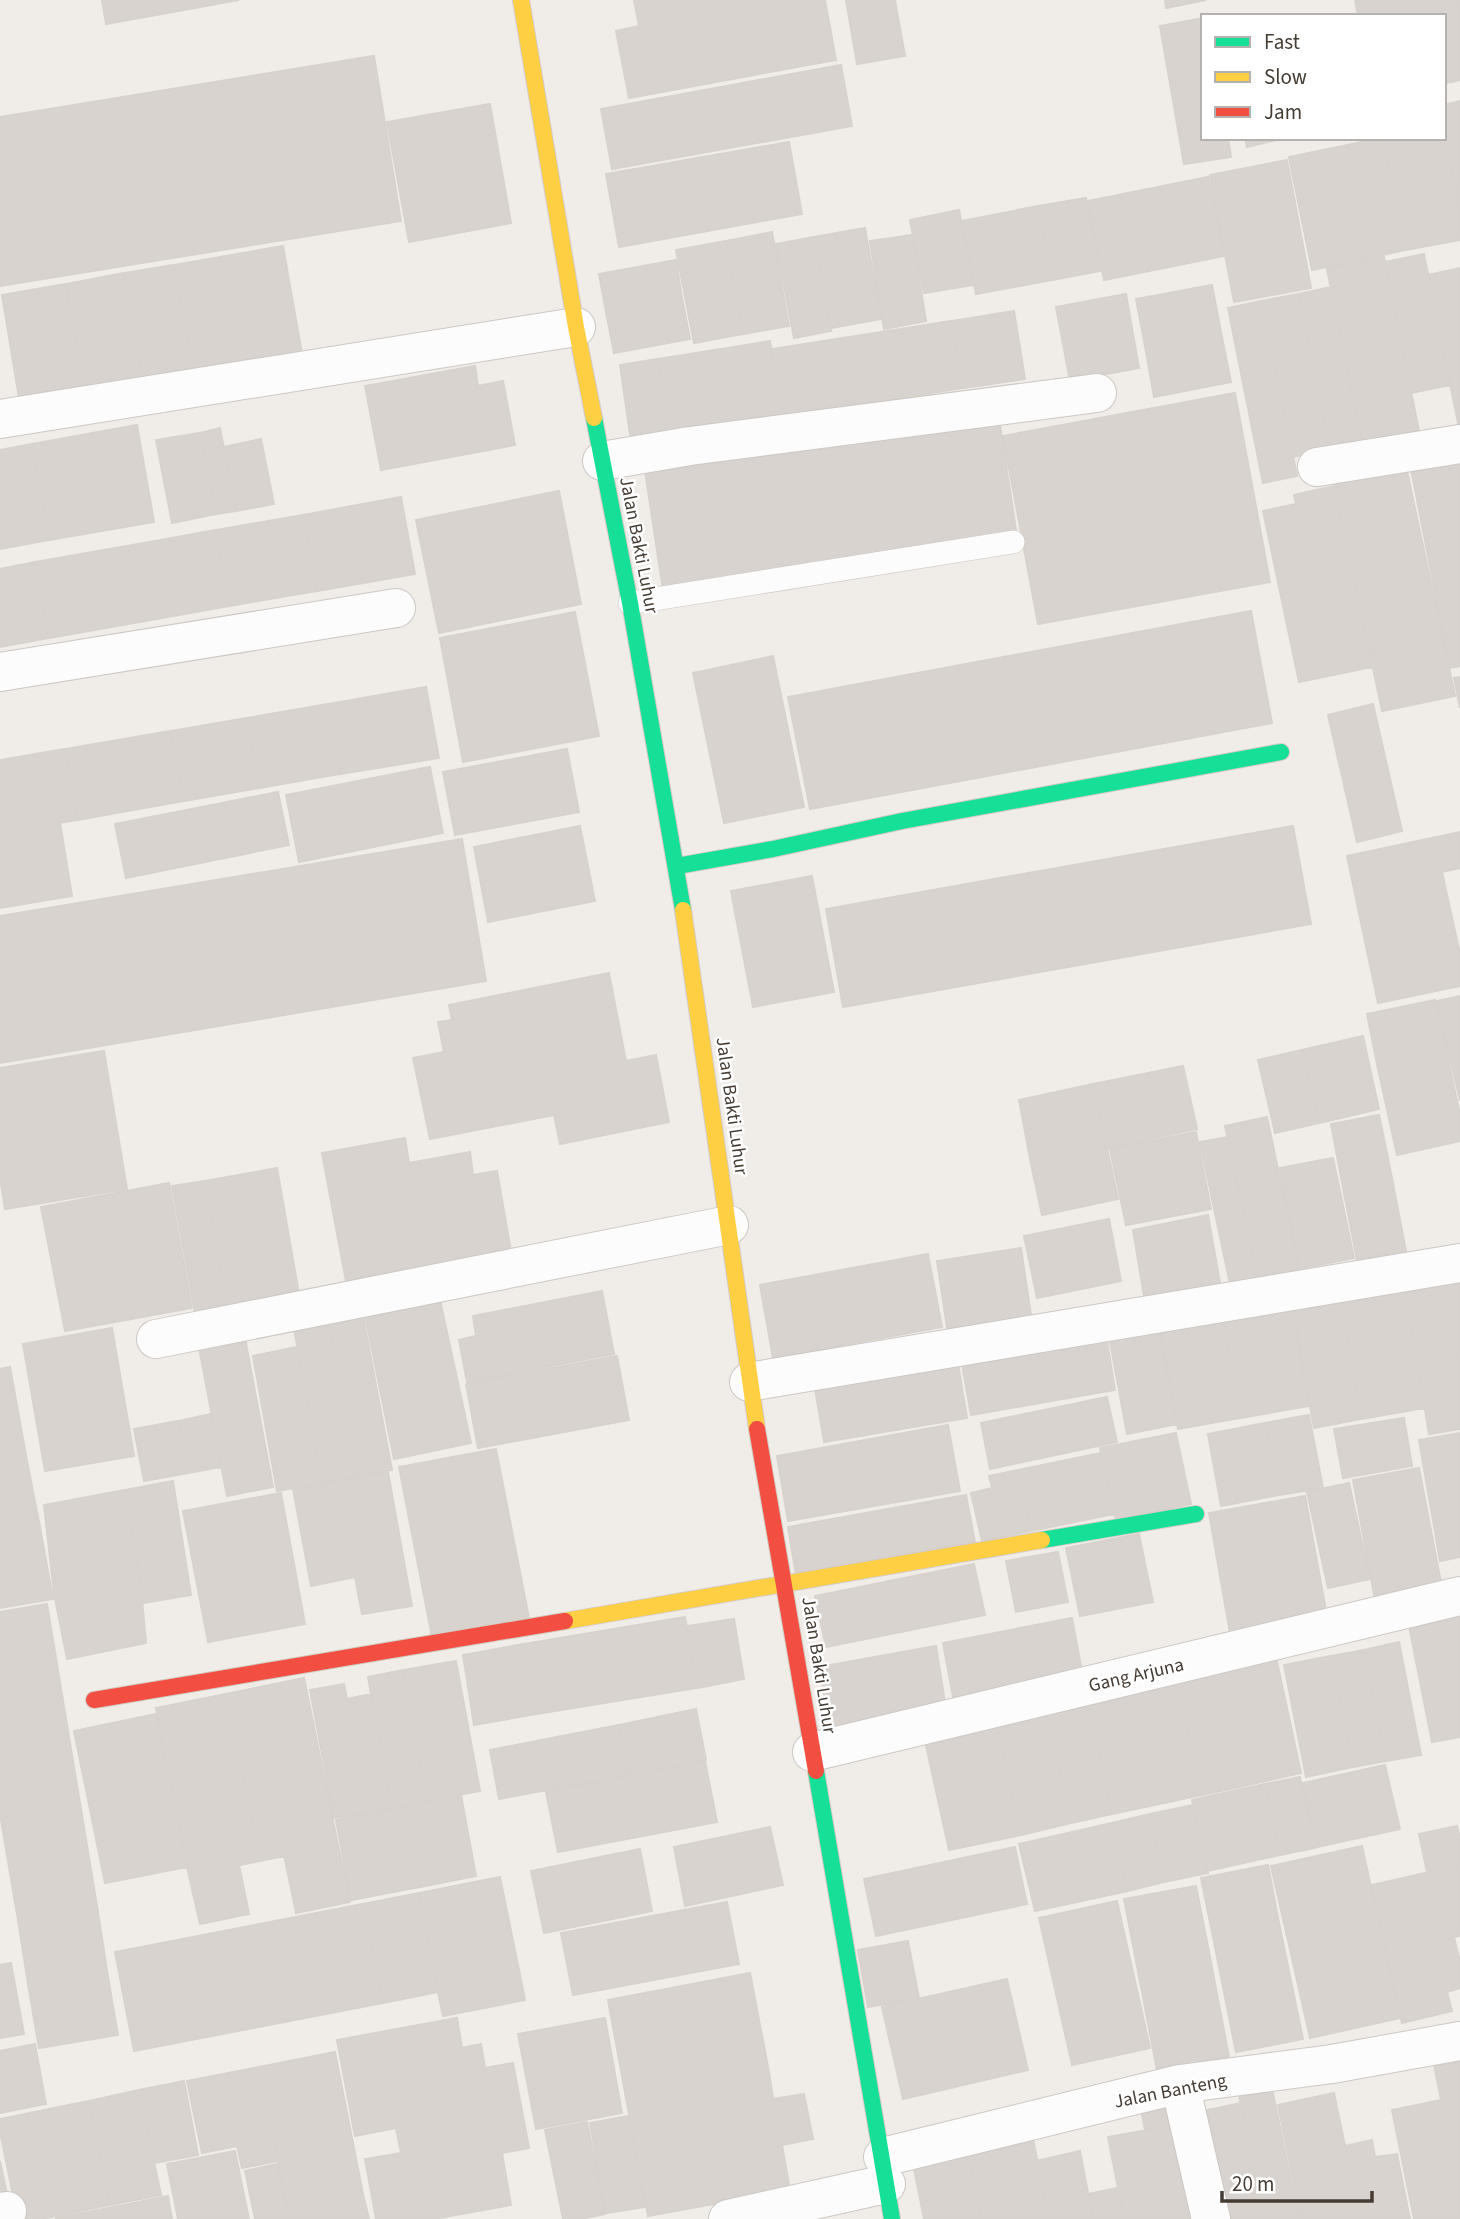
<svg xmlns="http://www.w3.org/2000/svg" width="1460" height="2219" font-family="'Source Sans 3',sans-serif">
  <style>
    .building { fill: #d8d3cf; stroke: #d8d2cd; stroke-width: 2 }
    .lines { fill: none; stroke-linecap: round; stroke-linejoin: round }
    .lane-casing { stroke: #ccc8c4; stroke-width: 24 }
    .street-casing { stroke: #ccc8c4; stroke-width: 40 }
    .fast-casing { stroke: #d2cbc1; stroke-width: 18 }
    .slow-casing { stroke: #d2cbc1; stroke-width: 18 }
    .jam-casing { stroke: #d2cbc1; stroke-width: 18 }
    .lane { stroke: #fdfcfc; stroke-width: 23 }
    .street { stroke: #fdfcfc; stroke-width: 38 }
    .fast { stroke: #16e098; stroke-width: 16 }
    .slow { stroke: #ffcf43; stroke-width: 16 }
    .jam { stroke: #f24e42; stroke-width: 16 }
    .labels { text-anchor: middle; stroke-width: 5; stroke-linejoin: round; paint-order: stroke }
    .street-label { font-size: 19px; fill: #453c34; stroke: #fff }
  </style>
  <rect width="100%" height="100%" fill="#f0ece8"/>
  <path class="building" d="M102 0H239L106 24Z
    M634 0H825L836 60 629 98 616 31 639 26Z
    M846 0H895L905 56 857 64Z
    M1165 0H1206L1166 8Z
    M1355 0H1434L1438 16H1358Z
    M1434 0H1460V80L1452 82 1444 47V16H1438Z
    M1203 18V138H1228L1231 157 1184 164 1160 26Z
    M1444 47 1452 82 1444 83Z
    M374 56 401 221 0 286V117Z
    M841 65 852 126 612 169 601 109Z
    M1460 101V209L1444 132V105Z
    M490 104 511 223 409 242 387 122Z
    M1444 132 1460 209V240L1405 250 1382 138H1444Z
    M1245 138H1284L1247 147Z
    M1382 138 1405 250 1351 262 1328 149Z
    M789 142 802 214 619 247 606 174Z
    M1328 149 1351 262 1312 270 1289 157Z
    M1287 160 1311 288 1234 302 1210 175Z
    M1208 177 1224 256 1104 280 1088 201Z
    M1086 198 1100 271 1052 280 1038 206Z
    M1038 206 1052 280 976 294 962 221Z
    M959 210 973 285 924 293 910 220Z
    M865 228 881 319 831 328 814 237Z
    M772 232 789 326 743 334 726 241Z
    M912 235 926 321 884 329 870 241Z
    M814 237 831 331 794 338 776 244Z
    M726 241 743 334 694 343 676 250Z
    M283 246 302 354 194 374 174 265Z
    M1424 254 1450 385 1411 393 1385 262Z
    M1384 257 1419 431 1362 443 1327 269Z
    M676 260 682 298 606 312 599 274Z
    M174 265 194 374 143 383 124 273Z
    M1460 268V428H1459L1428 275Z
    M124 273 143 383 85 393 66 284Z
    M66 284 85 393 20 404 2 295Z
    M1212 285 1221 332 1145 346 1136 299Z
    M1331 287 1362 443 1330 449 1299 294Z
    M1126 294 1139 368 1070 381 1056 307Z
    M1299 294 1330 449 1293 457 1261 301Z
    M682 298 690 339 614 353 606 312Z
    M1261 301 1297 476 1263 483 1228 308Z
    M1014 311 1025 379 963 388 952 321Z
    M952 321 963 388 783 417 772 349Z
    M1221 332 1231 382 1154 397 1145 346Z
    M770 341 783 417 733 424 721 349Z
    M721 349 733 424 669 434 658 359Z
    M658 359 669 434 631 441 620 365Z
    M475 366 478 386 503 381 515 445 381 470 365 386Z
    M1235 393 1270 582 1038 624 1003 436Z
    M999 418 1017 537 663 590 645 471Z
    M137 425 154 522 49 540 32 444Z
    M220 428 236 511 216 514 200 433Z
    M200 433 216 514 172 523 156 440Z
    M261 439 274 504 236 511 224 447Z
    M32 444 49 540 0 549V450Z
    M1460 449V666L1450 668 1409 459Z
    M1404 457 1443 639 1370 654 1331 472Z
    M1334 486 1372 667 1299 682 1263 511 1296 504 1294 495Z
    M559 491 581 604 439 633 416 520Z
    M401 497 415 574 317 591 303 515Z
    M303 515 317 591 229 606 216 530Z
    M216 530 229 606 140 622 127 546Z
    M127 546 140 622 49 638 35 562Z
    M35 562 49 638 0 647V569Z
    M1251 611 1272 723 810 809 788 697Z
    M575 612 599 736 463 762 440 638Z
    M1443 639 1455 696 1382 711 1370 654Z
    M773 656 804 807 724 823 693 673Z
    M1460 677V708L1454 678Z
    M426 687 439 758 340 774 328 704Z
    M328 704 340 774 259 788 247 718Z
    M1373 704 1402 831 1357 842 1328 715Z
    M247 718 259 788 184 801 171 731Z
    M171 731 184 801 77 820 65 749Z
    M65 749 77 820 0 833V760Z
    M567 749 579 812 455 835 443 772Z
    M430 767 443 833 299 862 286 795Z
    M278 792 289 845 126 878 115 824Z
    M60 823 72 896 0 908V833Z
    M580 826 595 901 488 922 474 847Z
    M1293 826 1311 924 843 1007 826 909Z
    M1460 832V868L1442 872 1460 954V986L1378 1003 1347 856Z
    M462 839 486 981 0 1063V916Z
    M812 876 834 992 753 1007 731 891Z
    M609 973 626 1061 656 1055 669 1122 560 1144 554 1115 430 1139 413 1058 444 1052 438 1022 452 1020 449 1005Z
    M1460 996V1101L1437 1001Z
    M1435 1000 1446 1049 1377 1064 1367 1014Z
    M1363 1036 1379 1109 1319 1123 1302 1050Z
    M1446 1049 1460 1115V1141L1397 1155 1377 1064Z
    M1302 1050 1319 1123 1275 1133 1258 1060Z
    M104 1051 127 1189 5 1209 0 1178V1068Z
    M1183 1066 1197 1129 1107 1148 1093 1084Z
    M1093 1084 1107 1148 1031 1164 1019 1100Z
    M1379 1115 1389 1163 1340 1172 1331 1124Z
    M1267 1117 1299 1269 1258 1278 1225 1126Z
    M1196 1132 1211 1209 1126 1225 1110 1149Z
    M1228 1137 1258 1278 1230 1284 1200 1142Z
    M405 1138 409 1163 470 1152 473 1175 497 1171 512 1257 347 1287 322 1153Z
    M1107 1148 1118 1199 1042 1215 1031 1164Z
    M1333 1158 1354 1258 1300 1269 1280 1168Z
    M1389 1163 1406 1251 1357 1260 1340 1172Z
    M277 1168 299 1294 227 1306 205 1181Z
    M205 1181 227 1306 195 1312 172 1186Z
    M169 1183 192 1308 65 1331 41 1207Z
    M1208 1215 1220 1283 1144 1296 1133 1230Z
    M1109 1219 1121 1281 1037 1298 1024 1236Z
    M1021 1248 1032 1322 948 1334 937 1261Z
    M928 1254 942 1327 773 1358 760 1285Z
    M1460 1268V1359L1418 1367 1402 1277Z
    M1402 1277 1425 1408 1361 1419 1339 1288Z
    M1339 1288 1361 1419 1314 1428 1291 1297Z
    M602 1291 614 1354 467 1382 459 1340 476 1336 473 1316Z
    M1289 1299 1309 1406 1240 1418 1221 1311Z
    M440 1300 471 1443 394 1459 365 1315Z
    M362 1311 392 1470 356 1476 328 1318Z
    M1221 1311 1240 1418 1178 1429 1159 1322Z
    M328 1318 356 1476 322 1483 293 1323Z
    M1157 1322 1177 1424 1127 1434 1108 1331Z
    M112 1328 134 1456 45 1471 23 1344Z
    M1105 1329 1115 1390 971 1415 960 1353Z
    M244 1333 273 1487 227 1496 198 1342Z
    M297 1347 322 1483 277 1491 253 1356Z
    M956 1352 967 1418 824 1442 813 1377Z
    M617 1356 629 1420 478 1448 466 1384Z
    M1460 1359V1429L1429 1434 1418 1367Z
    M10 1367 27 1461 0 1465V1369Z
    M1107 1397 1117 1442 990 1469 981 1423Z
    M211 1414 221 1467 188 1473 178 1421Z
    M1309 1415 1323 1488 1279 1495 1265 1423Z
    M1404 1418 1412 1466 1343 1478 1334 1429Z
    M178 1421 188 1473 144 1481 134 1429Z
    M1265 1423 1279 1495 1221 1506 1208 1434Z
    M948 1425 960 1491 788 1521 777 1456Z
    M1176 1433 1191 1504 1116 1520 1100 1448Z
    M1460 1433V1557L1440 1561 1419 1440Z
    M496 1449 529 1618 432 1637 399 1467Z
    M1101 1453 1114 1514 1031 1531 1018 1470Z
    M27 1461 39 1522 0 1529V1465Z
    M1419 1468 1442 1588 1375 1600 1353 1480Z
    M1018 1470 1031 1531 982 1541 971 1493 992 1488 989 1476Z
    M388 1472 412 1606 362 1614 355 1577 311 1586 293 1489Z
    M173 1481 191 1595 143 1603 125 1490Z
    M1349 1483 1370 1579 1328 1588 1307 1492Z
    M125 1490 140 1577 54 1593 44 1505Z
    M281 1493 305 1624 208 1642 183 1511Z
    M966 1495 975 1542 796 1575 788 1527Z
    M1305 1496 1327 1616 1230 1633 1209 1513Z
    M39 1522 53 1599 0 1608V1529Z
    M1139 1534 1153 1602 1080 1616 1066 1548Z
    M1058 1552 1068 1602 1016 1612 1006 1561Z
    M974 1564 985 1615 826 1647 815 1596Z
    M140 1577 146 1643 67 1659 54 1593Z
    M47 1604 73 1761 0 1773V1612Z
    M1460 1616V1737L1432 1742 1409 1626Z
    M685 1617 697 1688 536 1714 524 1644Z
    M1072 1618 1083 1677 954 1702 943 1643Z
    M734 1619 744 1679 697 1688 687 1626Z
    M1399 1642 1421 1755 1386 1761 1364 1650Z
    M524 1644 536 1714 474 1725 463 1655Z
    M936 1646 946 1709 830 1728 819 1667Z
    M1364 1650 1386 1761 1353 1767 1331 1656Z
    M1331 1656 1353 1767 1306 1777 1284 1665Z
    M1276 1657 1301 1773 1235 1788 1210 1671Z
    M456 1661 480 1791 427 1801 403 1670Z
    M403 1670 427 1801 392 1808 368 1677Z
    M1210 1671 1235 1788 1202 1795 1176 1678Z
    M304 1678 338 1845 260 1861 226 1694Z
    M1176 1678 1202 1795 1112 1814 1088 1698Z
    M344 1684 347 1699 371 1694 392 1808 334 1818 310 1690Z
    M226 1694 260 1861 189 1876 156 1708Z
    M1088 1698 1112 1814 1071 1823 1046 1706Z
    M1046 1706 1071 1823 1021 1835 995 1717Z
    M696 1709 706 1760 628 1775 619 1725Z
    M156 1714 187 1867 105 1883 74 1731Z
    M995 1717 1021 1835 949 1850 923 1732Z
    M619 1725 628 1775 499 1799 490 1750Z
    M73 1761 97 1906 18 1920 0 1814V1773Z
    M705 1761 717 1822 558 1852 546 1792Z
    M1385 1765 1400 1829 1317 1847 1303 1783Z
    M1300 1777 1315 1848 1280 1855 1265 1784Z
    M1265 1784 1280 1855 1207 1871 1192 1800Z
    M461 1795 476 1876 415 1888 398 1808Z
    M1193 1805 1208 1873 1164 1882 1150 1814Z
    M398 1808 415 1888 351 1900 336 1820Z
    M1150 1814 1164 1882 1128 1891 1112 1823Z
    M1112 1823 1128 1891 1035 1911 1019 1844Z
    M1457 1826 1460 1838V1865L1427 1872 1419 1834Z
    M770 1827 783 1885 685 1906 674 1847Z
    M338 1845 350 1902 296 1913 284 1855Z
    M1362 1846 1400 2018 1310 2038 1271 1866Z
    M1015 1847 1027 1904 876 1936 864 1879Z
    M640 1849 652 1911 544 1933 531 1871Z
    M239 1865 249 1914 200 1924 189 1876Z
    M1268 1865 1278 1918 1212 1932 1201 1878Z
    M1460 1865V1936L1454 1937 1460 1962V1988L1447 1992 1452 2011 1402 2023 1372 1885Z
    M500 1877 520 1975 438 1992 419 1893Z
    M1196 1886 1209 1952 1137 1966 1124 1899Z
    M419 1893 438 1992 383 2003 363 1904Z
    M1117 1901 1150 2048 1072 2065 1039 1918Z
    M727 1902 739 1964 573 1995 561 1933Z
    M363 1904 383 2003 134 2051 115 1952Z
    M97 1906 108 1977 29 1990 18 1920Z
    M1278 1918 1303 2039 1236 2052 1212 1932Z
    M908 1941 919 1998 868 2007 858 1950Z
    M1209 1952 1229 2057 1157 2070 1137 1966Z
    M11 1963 24 2034 0 2038V1965Z
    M750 1973 769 2072 626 2098 608 2000Z
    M520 1975 525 2000 443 2016 438 1992Z
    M108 1977 118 2035 39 2048 29 1990Z
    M1007 1979 1028 2070 903 2099 882 2007Z
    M457 2018 462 2048 481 2044 485 2068 513 2063 529 2148 502 2153 511 2205 434 2219H376L365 2159 401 2153 396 2128 355 2136 337 2040Z
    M605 2018 622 2113 536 2129 518 2034Z
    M35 2044 46 2104 0 2113V2051Z
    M335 2052 363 2194 288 2210 259 2067Z
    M1460 2060V2219H1414L1392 2110 1441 2100 1434 2065Z
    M259 2067 278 2161 242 2168 237 2146 202 2153 187 2081Z
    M769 2072 773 2099 804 2094 813 2139 782 2145 790 2190 648 2216 626 2098Z
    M184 2081 198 2155 154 2163 139 2090Z
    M1271 2084 1299 2219H1264L1238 2090Z
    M139 2090 161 2195 110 2205 89 2101Z
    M1334 2093 1345 2146 1372 2140 1375 2157 1397 2154 1410 2219H1301L1278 2105Z
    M89 2101 110 2205 42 2219H18L0 2132V2119Z
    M1176 2102 1181 2124 1145 2130 1141 2108Z
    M1241 2103 1264 2219H1224L1203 2111Z
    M629 2116 645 2207 606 2213 590 2123Z
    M587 2122 605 2214 581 2219H563L545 2130Z
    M1181 2124 1199 2219H1124L1108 2137Z
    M1033 2139 1049 2219H981L968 2152Z
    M235 2151 249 2219H178L167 2164Z
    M1080 2151 1093 2219H1049L1036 2161Z
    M968 2152 981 2219H924L913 2164Z
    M0 2161 8 2199 0 2200Z
    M277 2164 289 2219H255L245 2171Z
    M1117 2188 1123 2219H1093L1088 2194Z
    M363 2194 369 2219H290L288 2210Z
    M168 2196 172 2219H122L119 2206Z
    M119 2206 122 2219H56V2218Z"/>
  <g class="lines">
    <g class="lane-casing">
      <path id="lane" d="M630 603 1013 542"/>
    </g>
    <g class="street-casing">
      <path id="street" d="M0 419 576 327
        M602 461 690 446 1097 393
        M1317 467 1460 444
        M0 672 396 608
        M156 1339 729 1225
        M749 1382 1460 1263
        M812 1752 1460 1596
        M1180 2084 1211 2219
        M883 2157 1180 2084 1332 2064 1460 2041
        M0 2212 7 2211
        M728 2219 886 2184"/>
    </g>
    <g class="fast-casing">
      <path id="fast" d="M594 418 630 603 683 910
        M677 866 773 849 902 821 1281 752
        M1042 1540 1196 1514
        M816 1771 892 2219"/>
    </g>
    <g class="slow-casing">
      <path id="slow" d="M521 0 576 327 594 418
        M683 910 757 1429
        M565 1621 1042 1540"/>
    </g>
    <g class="jam-casing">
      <path id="jam" d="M757 1429 816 1771
        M94 1700 565 1621"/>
    </g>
    <use href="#lane" class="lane"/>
    <use href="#street" class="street"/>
    <use href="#fast" class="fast"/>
    <use href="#slow" class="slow"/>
    <use href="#jam" class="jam"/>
  </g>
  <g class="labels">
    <g class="street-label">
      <text transform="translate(640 545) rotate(79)" y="7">Jalan Bakti Luhur</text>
      <text transform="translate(733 1106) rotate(82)" y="7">Jalan Bakti Luhur</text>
      <text transform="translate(820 1665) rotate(81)" y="7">Jalan Bakti Luhur</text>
      <text transform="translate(1136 1674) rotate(-13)" y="7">Gang Arjuna</text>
      <text transform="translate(1170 2090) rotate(-11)" y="7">Jalan Banteng</text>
    </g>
  </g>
  <rect x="1201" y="14" width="245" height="126" fill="#ffffff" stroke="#b5b1ae" stroke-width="2"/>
  <rect x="1215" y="37" width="35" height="10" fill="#16e098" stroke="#b5b1ae" stroke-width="2"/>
  <text x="1264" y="49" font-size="21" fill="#453c34">Fast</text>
  <rect x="1215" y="72" width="35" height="10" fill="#ffcf43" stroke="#b5b1ae" stroke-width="2"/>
  <text x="1264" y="84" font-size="21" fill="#453c34">Slow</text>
  <rect x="1215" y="107" width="35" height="10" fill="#f24e42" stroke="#b5b1ae" stroke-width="2"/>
  <text x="1264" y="119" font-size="21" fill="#453c34">Jam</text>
  <path d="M1222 2191v10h150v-10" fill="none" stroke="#453c34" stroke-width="3.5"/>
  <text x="1232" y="2191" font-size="21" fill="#453c34" stroke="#ffffff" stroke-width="5" paint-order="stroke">20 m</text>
</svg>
